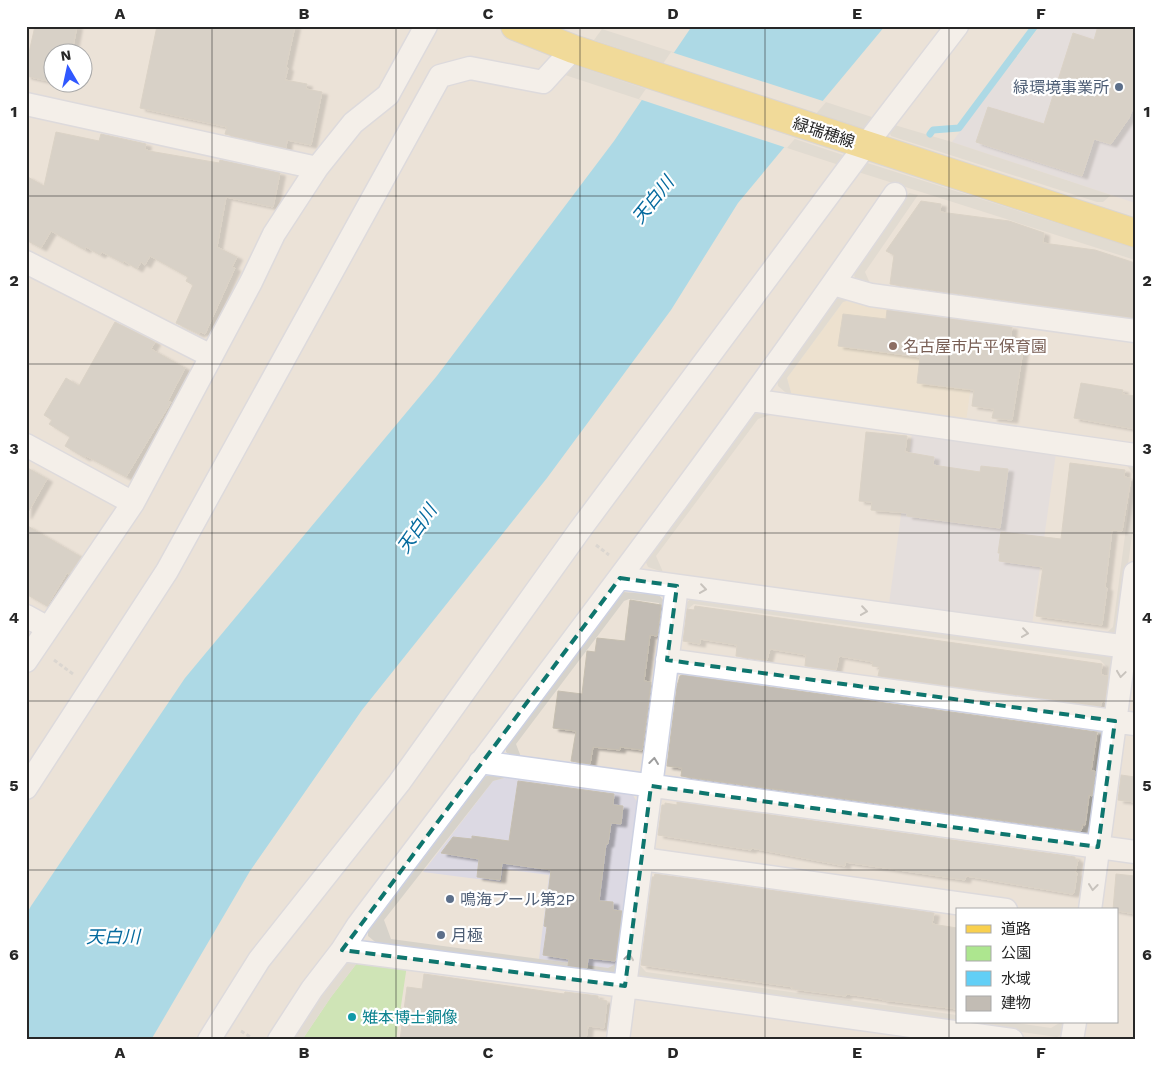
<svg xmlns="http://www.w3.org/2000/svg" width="1161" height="1066" font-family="'Work Sans','Noto Sans JP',sans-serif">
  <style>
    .industrial { fill: #dcd9e3 }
    .education { fill: #efe1c5 }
    .green { fill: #ade68f }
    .plaza { fill: #d6d2ca }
    .water { fill: #62cff6 }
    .pier { fill: #ebe2d7 }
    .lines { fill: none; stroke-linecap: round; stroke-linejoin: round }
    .stream { stroke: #62cff6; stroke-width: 7 }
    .building { fill: #c2bcb4; stroke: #c6bfb1; filter: url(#shadow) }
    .minor-casing { stroke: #cdd1e2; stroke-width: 25 }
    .major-casing { stroke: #c7c7c7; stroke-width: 30 }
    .path { stroke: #c7c7c7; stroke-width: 3; stroke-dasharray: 4 2.5; stroke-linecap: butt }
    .minor { stroke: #fff; stroke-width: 22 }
    .major { stroke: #f9d04e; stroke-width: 28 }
    .oneway { stroke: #9e9e9e }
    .marked { fill: none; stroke: #0f766e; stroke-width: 4; stroke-dasharray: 10 6; stroke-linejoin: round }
    .grid { fill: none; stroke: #272727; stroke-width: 1; stroke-opacity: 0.55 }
    .service-dot { fill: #5c6f8a; stroke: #fff; stroke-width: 2 }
    .education-dot { fill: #8d6e63; stroke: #fff; stroke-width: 2 }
    .culture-dot { fill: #0f9aa8; stroke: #fff; stroke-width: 2 }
    .labels { text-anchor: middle; stroke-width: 4.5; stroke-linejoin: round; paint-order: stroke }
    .service-label { font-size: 16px; fill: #4e5e75; stroke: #fff; text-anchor: start }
    .street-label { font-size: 16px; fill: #272727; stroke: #fff }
    .education-label { font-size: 16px; fill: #785e54; stroke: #fff; text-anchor: start }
    .culture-label { font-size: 16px; fill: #0d838f; stroke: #fff; text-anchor: start }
    .water-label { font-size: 18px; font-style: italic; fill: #056a9e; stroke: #fff }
    .neatline { fill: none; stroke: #272727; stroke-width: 2 }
    .grid-label { font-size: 16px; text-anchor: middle; font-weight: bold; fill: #272727 }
  </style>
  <defs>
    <filter id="shadow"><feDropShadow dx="5.5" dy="3" stdDeviation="1" flood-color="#0004"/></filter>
  </defs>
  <rect width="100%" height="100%" fill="#ebe2d7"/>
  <path class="industrial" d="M1040 26H1135V203L952 142Z
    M912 433 1056 453 1032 625 889 604Z
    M512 776 631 792 639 805 618 963 608 968 539 959 549 875 503 869 501 882 423 872 493 781Z"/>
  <path class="education" d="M857 298 981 315 966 421 792 396 787 378 843 302Z"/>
  <path class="green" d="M357 963 407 965 396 1040H302L331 997Z"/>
  <path class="plaza" d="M602 29 878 119 869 131 594 40Z
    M574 65 849 157 842 166 565 75Z
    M891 124 952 142 1111 195 1103 202H1097L891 136 888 129Z
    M861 161 1135 248V260L855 171Z
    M909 193 918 195 865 272 872 288 855 279 854 274Z
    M838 296 857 298 843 302 787 378 792 396 785 392 778 386 777 378 835 298Z
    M759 413 773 414 758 419 656 556 663 572 648 567 645 560 752 414Z
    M1126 464 1135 466V514L1119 629 1116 633 1104 635 1113 627 1133 474Z
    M623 592 659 595 663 600 662 613 659 603 629 599 624 601 516 744 521 757 510 755 506 752V747Z
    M692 598 1110 655 1113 659 1108 706 1105 708H1093L1103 701 1107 667 1100 660 694 604 684 612 686 603Z
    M1093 727 1099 728 1104 732 1090 833 1085 835 1077 834 1086 826 1099 735Z
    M495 774 512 776 493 781 384 920 391 939 608 968 618 963 615 972 613 974 379 945 368 936V930L483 777Z
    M347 963H357L331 997 302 1040H292L323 994 343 966Z
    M638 963 646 972 957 1015V1022H1009L1051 1028 1061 1022H1067L1065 1033 1057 1037 643 979 639 975Z"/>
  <path class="water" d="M692 26H885L738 203 671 310 547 478 362 710 250 871 151 1040H26V915L31 906 185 678 436 377 614 141Z"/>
  <path class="pier" d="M671 52 826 102 787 148 639 99Z"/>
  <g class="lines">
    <path class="stream" d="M930 134 933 130 959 128 1035 26"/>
  </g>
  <path class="building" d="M35 26H77L72 52H52V82L26 76V66Z
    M157 26H295L286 67 288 68 285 80 307 84 306 89 322 92 311 145 287 140 286 148 225 134 227 127 140 108Z
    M1098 26H1135V103L1129 118 1111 144 1094 139 1082 176 976 142 988 107 1044 124 1073 33 1094 40Z
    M56 132 99 141 101 134 146 144 145 149 149 151 219 163 220 160 280 173 273 207 226 197 217 247 237 257 232 267 235 268 205 334 201 332 199 334 176 323 193 285 186 281 188 277 150 256 145 265 141 262 137 269 124 261 123 263 102 252 100 255 86 247 85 250 51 231 41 248 26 240V176L44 186Z
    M921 201 941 204 940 212 1009 221 1044 233 1043 243 1095 250 1135 263V318L890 284 894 255 886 251Z
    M887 310 1012 327 1010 343 1024 344 1012 420 992 418 994 409 972 406 974 390 917 383 920 357 838 346 843 314 886 319Z
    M115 322 155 342 151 349 185 368 168 401 171 402 126 477 86 456 85 458 65 446 70 437 49 424 52 420 44 415 66 378 79 386Z
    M1081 383 1123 390 1122 394 1135 396V429L1074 418Z
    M866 432 907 436 905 452 934 457 933 465 980 472 981 466 1008 469 1000 528 907 516V513L871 510 872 502 859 501Z
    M1070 463 1125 470 1124 477 1131 478 1122 531 1112 530 1105 587 1107 588 1102 625 1036 616 1043 567 999 561 1000 553H998L1001 532 1061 539Z
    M26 467 47 479 26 516Z
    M26 525 81 557 69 574 67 573 47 606 26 594Z
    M630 600 661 605 657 636 650 635 644 681 651 682 642 750 620 747V750L593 747 590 764 571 761 576 731 553 728 558 691 582 694 587 651 595 652 597 638 625 641Z
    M695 606 1102 664 1101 675 1108 676 1105 702 1102 701 1101 706 878 676 880 667 872 666 873 662 839 656 836 670 805 666 806 655 770 649 767 660 736 656 737 645 700 639V644L683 641 687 609 694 610Z
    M682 675 1097 732 1091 771H1095L1092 796 1089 795 1085 825 1083 824 1081 831 681 776 682 768 667 766 677 686 680 676Z
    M1121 775 1135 777V802L1118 800Z
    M518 781 614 794 613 805 623 806 621 824 611 823 608 844H606L599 901 613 902V910L622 911 615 961 588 958 587 968 568 966 569 959 543 955 547 927 544 926 551 870 502 863 500 880 477 877 479 859 441 853 453 837 472 839V836L509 841Z
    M677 802 1075 857V859L1078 860 1075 873H1077L1074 893 1072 894 966 876 965 880 845 862V866L751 848V850L658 835 662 805H665V803L677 805Z
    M655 874 934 913 932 924 957 928V1009L882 1000V999L846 994V996L792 989 793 987 641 965 652 877H654Z
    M1116 874 1135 876V914L1113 910Z
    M424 974 564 994 565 992 598 996V999L607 1001 604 1028 588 1026 586 1040H400L407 987 422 989Z"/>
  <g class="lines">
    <g class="minor-casing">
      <path id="minor" d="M26 104 317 168
        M26 262 211 356
        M833 284 871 295 1135 331
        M751 400 1135 455
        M26 445 133 503
        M620 578 1135 648
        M26 616 48 628
        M667 660 1135 724
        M26 661 133 503 251 282 274 234 317 168 353 123 388 95 426 26
        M480 762 1135 852
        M26 788 167 571 440 76 470 68 543 82 573 49
        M642 859 1006 910
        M1090 910 1135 573
        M342 950 625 986 1012 1040
        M209 1040 259 960 399 783 579 531 865 146 957 26
        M279 1040 312 989 342 950 358 925C540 683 725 443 895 194
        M618 1040 677 586
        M1072 1040 1075 1022"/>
    </g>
    <g class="major-casing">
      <path id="major" d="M515 26 573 49 1135 233"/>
    </g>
    <path class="path" d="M596 545 609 555
      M54 660 73 674
      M241 1031 255 1040"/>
    <use href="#minor" class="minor"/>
    <use href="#major" class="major"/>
  </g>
  <defs><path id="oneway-chevron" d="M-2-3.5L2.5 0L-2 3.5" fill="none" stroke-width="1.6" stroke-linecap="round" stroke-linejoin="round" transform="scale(1.25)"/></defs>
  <g class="oneway">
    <use href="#oneway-chevron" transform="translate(703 589) rotate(8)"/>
    <use href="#oneway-chevron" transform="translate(864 611) rotate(8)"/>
    <use href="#oneway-chevron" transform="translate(1025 633) rotate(8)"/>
    <use href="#oneway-chevron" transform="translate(1121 674) rotate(98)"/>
    <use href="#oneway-chevron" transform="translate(654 761) rotate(-83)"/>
    <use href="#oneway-chevron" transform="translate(1093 887) rotate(97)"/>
    <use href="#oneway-chevron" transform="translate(629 957) rotate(-82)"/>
  </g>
  <path d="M0 0H1161V1066H0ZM620 578 677 586 667 660 1115 721 1098 847 651 786 625 986 342 950Z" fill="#ebe2d7" fill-opacity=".55" fill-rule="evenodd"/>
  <path class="marked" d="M620 578 677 586 667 660 1115 721 1098 847 651 786 625 986 342 950Z"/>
  <path class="grid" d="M212 26V1040M396 26V1040M580 26V1040M765 26V1040M949 26V1040M26 196H1135M26 364H1135M26 533H1135M26 701H1135M26 870H1135"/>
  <g class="service-dot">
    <circle cx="1119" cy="87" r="5"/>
    <circle cx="450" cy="899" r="5"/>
    <circle cx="441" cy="935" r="5"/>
  </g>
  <circle class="education-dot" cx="893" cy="346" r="5"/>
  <circle class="culture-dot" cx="352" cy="1017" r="5"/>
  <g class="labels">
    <g class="service-label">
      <text x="1109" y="93" text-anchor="end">緑環境事業所</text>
      <text x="460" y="905">鳴海プール第2P</text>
      <text x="451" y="941">月極</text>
    </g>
    <g class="street-label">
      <text transform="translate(824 132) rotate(18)" y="6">緑瑞穂線</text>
    </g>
    <g class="education-label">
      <text x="903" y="352">名古屋市片平保育園</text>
    </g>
    <g class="culture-label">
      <text x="362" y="1023">雉本博士銅像</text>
    </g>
    <g class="water-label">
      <text transform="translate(653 200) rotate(-51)" y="6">天白川</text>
      <text transform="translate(417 529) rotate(-55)" y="6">天白川</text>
      <text x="113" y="943">天白川</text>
    </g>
  </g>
  <rect width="1161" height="1066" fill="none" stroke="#ffffff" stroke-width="55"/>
  <rect x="956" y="908" width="162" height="115" fill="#ffffff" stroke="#a9a9a9"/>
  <rect x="966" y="925" width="25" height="8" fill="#f9d04e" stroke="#a9a9a9"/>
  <text x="1001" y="934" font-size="15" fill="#272727">道路</text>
  <rect x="966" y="946" width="25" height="15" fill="#ade68f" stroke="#a9a9a9"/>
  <text x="1001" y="958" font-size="15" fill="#272727">公園</text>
  <rect x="966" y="971" width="25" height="15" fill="#62cff6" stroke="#a9a9a9"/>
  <text x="1001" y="984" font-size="15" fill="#272727">水域</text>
  <rect x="966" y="996" width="25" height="15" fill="#c2bcb4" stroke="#a9a9a9"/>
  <text x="1001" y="1008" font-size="15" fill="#272727">建物</text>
  <g transform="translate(68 68) rotate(351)"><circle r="24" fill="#ffffff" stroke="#a9a9a9"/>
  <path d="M0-4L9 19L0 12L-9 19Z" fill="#3058ff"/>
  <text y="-8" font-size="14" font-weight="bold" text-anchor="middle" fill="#272727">N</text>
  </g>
  <rect x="28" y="28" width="1106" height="1010" class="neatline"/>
  <g class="grid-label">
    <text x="120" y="19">A</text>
    <text x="304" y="19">B</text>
    <text x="488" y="19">C</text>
    <text x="673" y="19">D</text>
    <text x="857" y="19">E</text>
    <text x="1041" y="19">F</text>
    <text x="14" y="117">1</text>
    <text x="1147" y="117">1</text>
    <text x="14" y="286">2</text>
    <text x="1147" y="286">2</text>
    <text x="14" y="454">3</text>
    <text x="1147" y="454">3</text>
    <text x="14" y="623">4</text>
    <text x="1147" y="623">4</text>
    <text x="14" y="791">5</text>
    <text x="1147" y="791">5</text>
    <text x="14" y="960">6</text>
    <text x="1147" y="960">6</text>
    <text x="120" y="1058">A</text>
    <text x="304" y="1058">B</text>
    <text x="488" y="1058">C</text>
    <text x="673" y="1058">D</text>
    <text x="857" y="1058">E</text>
    <text x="1041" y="1058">F</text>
  </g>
</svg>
